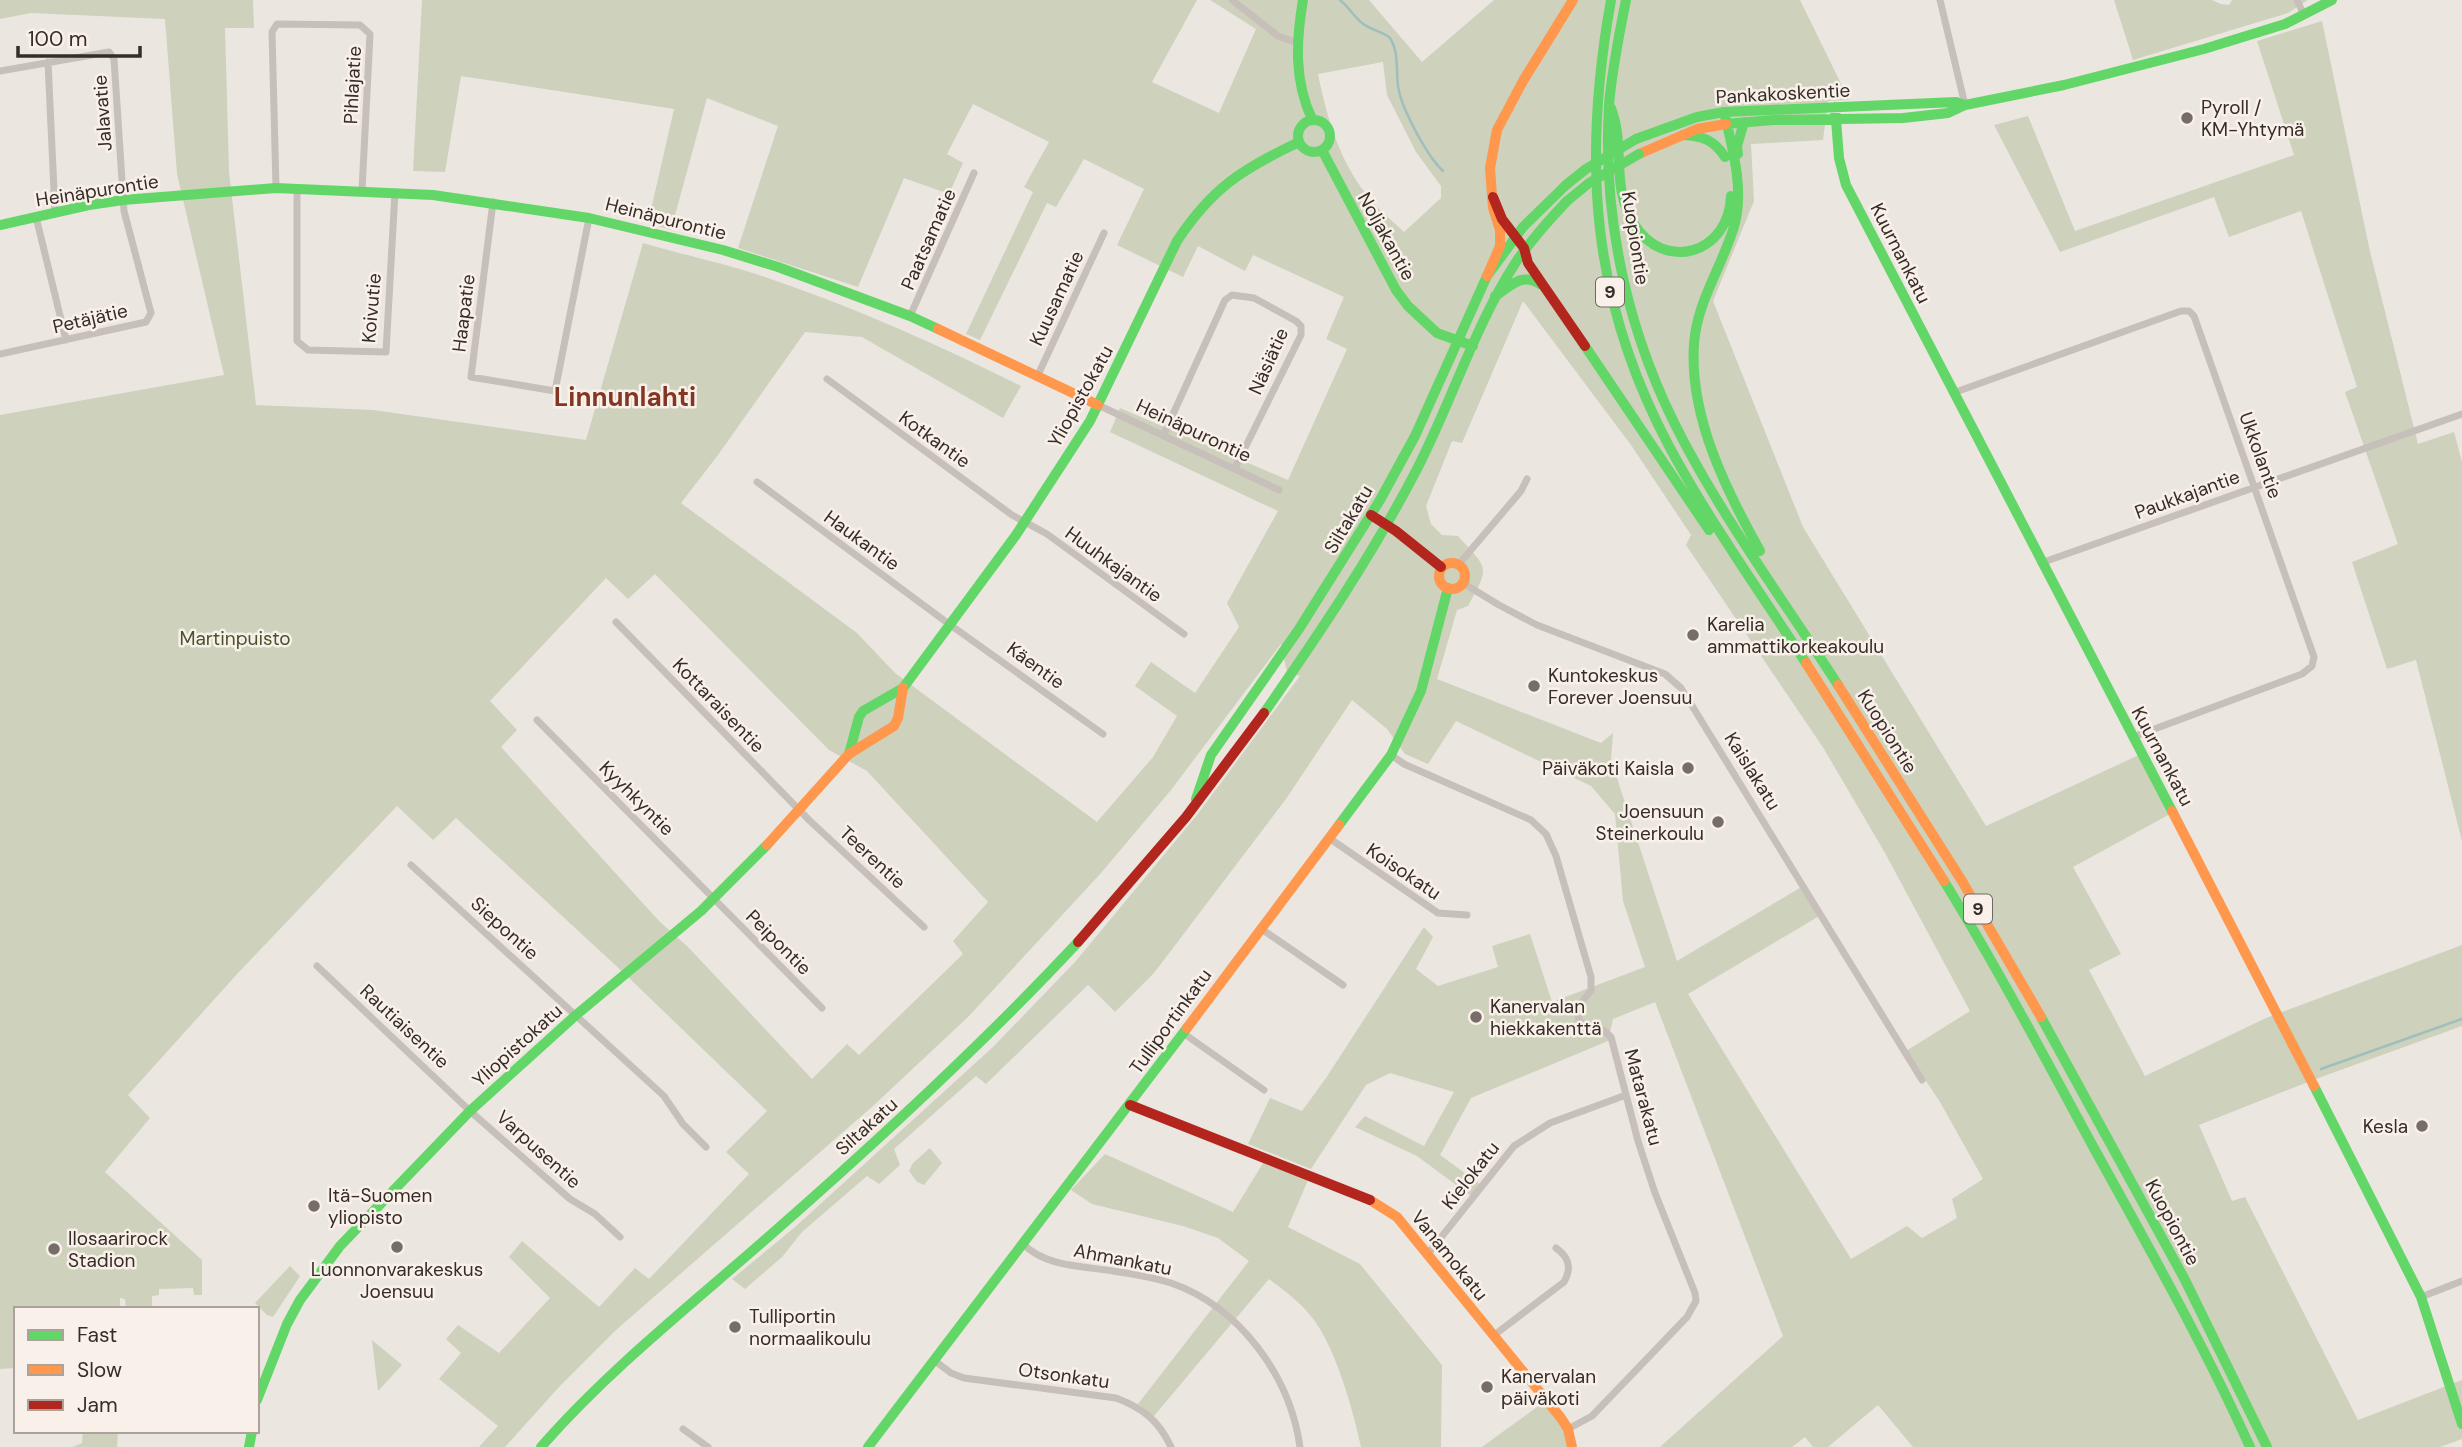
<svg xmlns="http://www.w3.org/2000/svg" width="2462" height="1447" font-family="'DM Sans',sans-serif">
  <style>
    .green { fill: #ced1bc; fill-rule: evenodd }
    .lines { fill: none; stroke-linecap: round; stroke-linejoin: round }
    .stream { stroke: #9ebfbd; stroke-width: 2.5 }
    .street { stroke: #c6bfba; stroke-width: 7 }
    .fast { stroke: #63d668; stroke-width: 10 }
    .slow { stroke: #ff974d; stroke-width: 10 }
    .jam { stroke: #b3261e; stroke-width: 10 }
    .fast-bridge { stroke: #63d668; stroke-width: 10 }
    .poi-dot { fill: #766d69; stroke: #f9f1e9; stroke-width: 2.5 }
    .labels { text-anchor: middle; stroke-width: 5; stroke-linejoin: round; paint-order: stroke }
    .shield { fill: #f9f1e9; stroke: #706762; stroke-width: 2 }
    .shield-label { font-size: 18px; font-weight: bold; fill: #362c28 }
    .street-label { font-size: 19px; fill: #362c28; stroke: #f9f1e9 }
    .poi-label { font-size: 19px; fill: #362c28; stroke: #f9f1e9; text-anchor: start }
    .park-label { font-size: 19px; fill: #48542d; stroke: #f9f1e9 }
    .district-label { font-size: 26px; font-weight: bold; fill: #833623; stroke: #f9f1e9 }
  </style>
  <rect width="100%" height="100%" fill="#ece6e1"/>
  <path class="green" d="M0 0H253L254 28H225L229 172 256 405 373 410 586 440 643 243C680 254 719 262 756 274 847 304 935 343 1021 386L1003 418 862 337 805 332 718 455 681 503 857 633 895 673 1097 822 1153 757 1177 716 1135 686 1151 662 1195 693 1239 627 1227 603 1278 511 1110 432 1120 408 1288 480 1347 349 1326 339 1344 297 1253 255 1245 271 1198 246 1183 277 1117 245 1144 189 1084 159 1056 207 1047 203 980 340 966 334 1033 192 1024 187 1049 142 973 104 947 154 963 163 949 194 904 178 858 287 738 248 778 126 707 98 671 230 648 223 674 109 461 76 445 172 413 171 422 0H1197L1152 82 1219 113 1256 29 1210 0H1369L1422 62 1494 0H1800L1849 100 1828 101 1823 140 1751 144 1754 201 1713 301 1803 527 1986 826 2141 754 2172 813 2073 867 2121 954 2089 970 2145 1076 2266 1018 2462 945V1026L2313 1080 2199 1125 2232 1201 2245 1197 2358 1420 2462 1380V1439L2440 1447H1913L1878 1405 1828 1447H1813L1805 1437 1792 1447H1660L1783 1336 1655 1002 1613 1019 1608 1041 1471 1098 1440 1155 1480 1184 1471 1196 1417 1156 1355 1127 1365 1116 1424 1146 1454 1092 1390 1073 1366 1085 1311 1169 1248 1144 1270 1098 1302 1111 1326 1078 1424 927 1433 937 1416 969 1438 986 1498 967 1492 946 1530 934 1552 1002 1645 967 1623 901 1615 814 1591 786 1456 721 1428 764 1405 754 1387 729 1352 700 1286 799 1154 973 1115 1012 1088 985 986 1084 976 1076 894 1149 900 1165 879 1184 867 1176 802 1232 782 1257 745 1289 732 1279 794 1228 993 1047 1075 962 1197 815 1300 676 1287 673 1281 644 1171 790 1101 873 969 1016 873 1106 616 1330 559 1387 505 1447H479L498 1426 439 1379 461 1353 446 1339 458 1325 499 1353 550 1298 509 1257 522 1241 599 1307 635 1268 649 1279 749 1174 726 1152 767 1111 626 975 456 818 433 840 397 806 238 973 128 1095 150 1118 105 1172 202 1260V1295H194L193 1288 159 1289V1295L152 1296V1309H126L125 1299 120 1298V1309H16V1368L0 1369V415L224 375 177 174 165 19 31 13 0 19ZM1383 62 1387 95 1416 152 1441 186V198L1404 232C1394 222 1382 213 1373 202 1341 167 1327 119 1318 74ZM1523 301 1631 445 1691 535 1686 545 1824 749 1885 853 1970 1011 1906 1051 1940 1102 1983 1179 1952 1199 1957 1218 1922 1238 1907 1226 1851 1259 1688 994 1821 915 1803 886 1677 961 1611 760 1613 733 1601 743 1437 679 1457 610 1468 606C1490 566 1489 570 1458 536L1442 535 1431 524 1426 506 1452 441 1462 443ZM655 574 829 750 867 771 988 902 953 941 963 954 859 1055 847 1044 812 1079 689 948 659 921 501 747 517 730 490 701 606 578 628 599Z
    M2114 0H2212L2221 4 2229 5 2232 0H2308L2288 13 2133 60Z
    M2322 21 2369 247 2418 444 2454 432 2462 462V841L2416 660 2387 669 2352 562 2398 544 2345 392 2357 387 2301 211 2229 237 2214 197 2060 252 1994 125 2028 116 2075 231 2294 155 2257 41Z
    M930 1148 942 1163 924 1185 917 1182 909 1171 913 1163Z
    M1105 1154 1233 1212 1263 1163 1308 1180 1288 1227 1360 1264 1442 1365 1441 1447H1361C1353 1410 1335 1344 1310 1315 1299 1301 1283 1290 1269 1279L1154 1416 1138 1404 1249 1261 1218 1238 1183 1226 1092 1204 1071 1190Z
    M290 1266 300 1276 273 1317 267 1315 255 1303Z
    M372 1340 402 1365 378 1391Z
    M1544 1402 1563 1426 1568 1447H1482Z
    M83 1431H118L117 1447H73L82 1443Z"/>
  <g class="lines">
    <path class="stream" d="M1340 0C1349 7 1354 17 1362 23 1370 30 1385 32 1390 38 1399 52 1396 71 1398 86 1401 108 1427 156 1443 171
      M2321 1069 2462 1019"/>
    <path class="street" d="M1232 0 1278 36 1298 43
      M1940 0 1965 105
      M2297 0 2304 15
      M48 62 55 212
      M0 71 109 52 114 59 124 211 151 313 146 322 0 354
      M276 188 272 32 277 24 360 25 370 34 362 190
      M297 188V341L308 350 386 352 395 192
      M493 202 471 377 555 391 589 218
      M36 217 66 340
      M910 316 974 173
      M1037 377 1104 233
      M827 379 1012 515 1047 534 1184 634
      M1953 393 2181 311H2189L2194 316 2314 657 2312 666 2302 674 2133 737
      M1098 405 1279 490
      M1163 436 1225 300 1232 295 1254 298 1296 321 1301 326V335L1235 468
      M757 482 949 624 1103 734
      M2041 563 2462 414
      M1459 564 1521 491 1527 479
      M1463 583 1499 605 1537 625 1665 674 1681 688 1691 704 1922 1080
      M616 622 809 820 924 927
      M537 720 822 1008
      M1391 755 1404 764 1531 820 1546 834 1556 856 1591 977V991C1582 1001 1577 1007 1579 1021L1591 1029 1603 1030 1611 1037 1638 1141 1655 1193 1695 1293 1696 1301 1687 1317 1592 1416 1568 1429
      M1329 838 1438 913 1467 915
      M411 865 664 1096 683 1124 706 1147
      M1260 928 1343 985
      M317 966 470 1111 570 1199 595 1214 620 1237
      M1183 1033 1264 1090
      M1023 1244C1046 1267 1083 1266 1113 1271 1133 1274 1152 1277 1171 1283 1240 1307 1290 1376 1300 1447
      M1427 1255 1514 1146 1550 1123 1626 1095
      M2421 1297 2462 1281
      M1493 1336 1564 1282C1572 1268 1569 1257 1556 1248
      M935 1361 951 1373 964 1378 1116 1398C1143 1408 1159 1421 1171 1447
      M683 1429 708 1447"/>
    <path class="fast" d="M1303 0C1296 41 1294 81 1312 119
      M1611 0C1582 162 1591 300 1670 448 1710 522 1760 592 1806 663
      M1626 0C1619 35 1612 69 1609 105 1602 222 1629 339 1684 442 1729 527 1786 604 1838 685
      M1835 107 1839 158 1846 185 2172 811
      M1611 108C1626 147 1610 186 1634 224 1664 273 1729 254 1731 196
      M1724 112 1956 102 1965 105
      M1724 112C1732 147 1744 187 1735 223 1724 264 1697 300 1694 344 1689 416 1726 490 1760 551
      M1298 136a16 16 0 1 1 32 0a16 16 0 1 1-32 0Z
      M1726 124 1773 120 1903 118 1948 113 1965 105 2064 85 2204 49 2285 24 2332 0
      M1683 135C1703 136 1714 140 1725 157
      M1636 139 1697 117 1724 112
      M1322 150 1396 290 1408 306 1437 333 1473 346
      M1738 154 1737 146 1744 122
      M0 225 89 205 123 200 276 188 433 195 589 218 723 250 778 267 910 316 938 329
      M1495 296C1511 286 1522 272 1540 284
      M1585 346 1709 530
      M1264 713C1319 634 1373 554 1417 469 1452 401 1474 327 1516 262 1531 240 1549 220 1567 201
      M849 754 859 717 863 711 903 688 1016 535 1090 421 1177 241C1212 188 1242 169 1299 142
      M1196 799 1211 755 1299 629 1380 500 1415 436 1487 276 1523 227 1566 185
      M1339 825 1391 755 1421 691 1448 588
      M1944 881C1998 969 2046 1060 2095 1150 2149 1248 2204 1345 2250 1447
      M2041 1017 2184 1278 2267 1447
      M2314 1086 2421 1297 2462 1424
      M257 1400 287 1324 300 1300 340 1246 470 1111 576 1015 701 911 767 845
      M249 1447 252 1431
      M541 1447C611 1367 696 1301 775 1231 880 1139 983 1044 1078 942
      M868 1447 1187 1028"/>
    <path class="slow" d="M1639 154 1697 129 1726 124
      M1487 276 1500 246V230L1493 208 1490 168 1497 130 1523 81 1573 0
      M938 329 1098 405
      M1439 576a13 13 0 1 1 26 0a13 13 0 1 1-26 0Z
      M1806 663 1944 881
      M1838 685 1962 881 2041 1017
      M2172 811 2314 1086
      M767 845 849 754 894 726 898 718 903 688
      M1187 1028 1339 825
      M1370 1200 1397 1217 1561 1418 1568 1429 1572 1447"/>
    <path class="jam" d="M1493 197 1502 219 1524 248 1528 263 1585 346
      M1371 515 1396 531 1441 567
      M1078 942 1186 817 1264 713
      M1130 1105 1370 1200"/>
    <path class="fast-bridge" d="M1566 185 1586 169 1636 139
      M1567 201 1589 183 1639 154"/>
  </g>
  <g class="poi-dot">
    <circle cx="2187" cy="118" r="7"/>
    <circle cx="1693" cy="635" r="7"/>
    <circle cx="1534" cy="686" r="7"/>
    <circle cx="1688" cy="768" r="7"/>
    <circle cx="1718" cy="822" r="7"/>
    <circle cx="1476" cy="1017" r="7"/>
    <circle cx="2422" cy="1126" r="7"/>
    <circle cx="314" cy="1206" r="7"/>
    <circle cx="397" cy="1247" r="7"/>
    <circle cx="54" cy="1249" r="7"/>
    <circle cx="735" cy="1327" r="7"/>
    <circle cx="1487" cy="1387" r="7"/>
  </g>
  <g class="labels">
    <g class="shield">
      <rect x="1596" y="277.5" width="28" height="29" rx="5"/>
      <rect x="1964" y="894.5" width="28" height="29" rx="5"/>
    </g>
    <g class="shield-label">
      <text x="1610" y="298">9</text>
      <text x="1978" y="915">9</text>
    </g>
    <g class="street-label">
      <text transform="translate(352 85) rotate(-87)" y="7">Pihlajatie</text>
      <text transform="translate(1783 93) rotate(-3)" y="7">Pankakoskentie</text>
      <text transform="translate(102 113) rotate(-94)" y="7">Jalavatie</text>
      <text transform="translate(97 190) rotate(-9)" y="7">Heinäpurontie</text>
      <text transform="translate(666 218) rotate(14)" y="7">Heinäpurontie</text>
      <text transform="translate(1387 236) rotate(61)" y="7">Noljakantie</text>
      <text transform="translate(1636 238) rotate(81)" y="7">Kuopiontie</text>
      <text transform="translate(928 239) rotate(-66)" y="7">Paatsamatie</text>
      <text transform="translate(1901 253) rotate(63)" y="7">Kuurnankatu</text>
      <text transform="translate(1056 298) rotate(-65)" y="7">Kuusamatie</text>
      <text transform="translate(371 308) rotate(-85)" y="7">Koivutie</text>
      <text transform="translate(463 313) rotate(-83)" y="7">Haapatie</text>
      <text transform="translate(90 318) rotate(-13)" y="7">Petäjätie</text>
      <text transform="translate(1268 361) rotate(-66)" y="7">Näsiätie</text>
      <text transform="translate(1080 396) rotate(-61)" y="7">Yliopistokatu</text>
      <text transform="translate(1194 430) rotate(25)" y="7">Heinäpurontie</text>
      <text transform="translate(935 439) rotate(36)" y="7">Kotkantie</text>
      <text transform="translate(2261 455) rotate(70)" y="7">Ukkolantie</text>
      <text transform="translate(2187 494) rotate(-20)" y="7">Paukkajantie</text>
      <text transform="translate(1348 519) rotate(-59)" y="7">Siltakatu</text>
      <text transform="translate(862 540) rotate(36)" y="7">Haukantie</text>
      <text transform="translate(1114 564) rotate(36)" y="7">Huuhkajantie</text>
      <text transform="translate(1036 665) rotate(36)" y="7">Käentie</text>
      <text transform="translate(719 705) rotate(46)" y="7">Kottaraisentie</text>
      <text transform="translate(1888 731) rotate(58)" y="7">Kuopiontie</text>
      <text transform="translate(2163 756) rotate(62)" y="7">Kuurnankatu</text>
      <text transform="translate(1753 771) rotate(58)" y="7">Kaislakatu</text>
      <text transform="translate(637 798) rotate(45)" y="7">Kyyhkyntie</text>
      <text transform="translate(873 857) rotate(43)" y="7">Teerentie</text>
      <text transform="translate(1404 871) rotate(34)" y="7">Koisokatu</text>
      <text transform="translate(505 928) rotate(42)" y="7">Siepontie</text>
      <text transform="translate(779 942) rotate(45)" y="7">Peipontie</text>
      <text transform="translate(1170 1021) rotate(-54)" y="7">Tulliportinkatu</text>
      <text transform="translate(405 1026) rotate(43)" y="7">Rautiaisentie</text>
      <text transform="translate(517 1045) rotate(-42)" y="7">Yliopistokatu</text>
      <text transform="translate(1644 1097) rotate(75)" y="7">Matarakatu</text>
      <text transform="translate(866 1126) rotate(-42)" y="7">Siltakatu</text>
      <text transform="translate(539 1149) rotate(42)" y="7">Varpusentie</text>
      <text transform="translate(1470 1175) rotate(-52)" y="7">Kielokatu</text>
      <text transform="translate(2173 1222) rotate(62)" y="7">Kuopiontie</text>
      <text transform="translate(1450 1255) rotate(51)" y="7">Vanamokatu</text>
      <text transform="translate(1123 1259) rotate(11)" y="7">Ahmankatu</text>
      <text transform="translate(1064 1375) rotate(8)" y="7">Otsonkatu</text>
    </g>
    <g class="poi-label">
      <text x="2201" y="114">Pyroll /<tspan x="2201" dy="22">KM-Yhtymä</tspan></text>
      <text x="1707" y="631">Karelia<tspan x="1707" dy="22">ammattikorkeakoulu</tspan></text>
      <text x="1548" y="682">Kuntokeskus<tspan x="1548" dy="22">Forever Joensuu</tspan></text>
      <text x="1674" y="775" text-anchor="end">Päiväkoti Kaisla</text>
      <text x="1704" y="818" text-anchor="end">Joensuun<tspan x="1704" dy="22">Steinerkoulu</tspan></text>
      <text x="1490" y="1013">Kanervalan<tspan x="1490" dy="22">hiekkakenttä</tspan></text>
      <text x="2408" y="1133" text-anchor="end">Kesla</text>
      <text x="328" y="1202">Itä-Suomen<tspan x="328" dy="22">yliopisto</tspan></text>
      <text x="68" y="1245">Ilosaarirock<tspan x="68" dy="22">Stadion</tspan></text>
      <text x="397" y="1276" text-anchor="middle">Luonnonvarakeskus<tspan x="397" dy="22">Joensuu</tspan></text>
      <text x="749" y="1323">Tulliportin<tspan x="749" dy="22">normaalikoulu</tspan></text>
      <text x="1501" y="1383">Kanervalan<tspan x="1501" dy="22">päiväkoti</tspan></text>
    </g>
    <g class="park-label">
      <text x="235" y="645">Martinpuisto</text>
    </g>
    <g class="district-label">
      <text x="625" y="406">Linnunlahti</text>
    </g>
  </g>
  <rect x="14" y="1307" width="245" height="126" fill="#f9f1e9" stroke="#aba29c" stroke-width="2"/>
  <rect x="28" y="1330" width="35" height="10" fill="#63d668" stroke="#aba29c" stroke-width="2"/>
  <text x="77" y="1342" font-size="21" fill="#362c28">Fast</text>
  <rect x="28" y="1365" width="35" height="10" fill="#ff974d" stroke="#aba29c" stroke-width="2"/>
  <text x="77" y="1377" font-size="21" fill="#362c28">Slow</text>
  <rect x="28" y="1400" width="35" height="10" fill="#b3261e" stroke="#aba29c" stroke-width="2"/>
  <text x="77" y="1412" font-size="21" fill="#362c28">Jam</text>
  <path d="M18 46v10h122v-10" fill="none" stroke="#362c28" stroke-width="3.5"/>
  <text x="28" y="46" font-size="21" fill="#362c28" stroke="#f9f1e9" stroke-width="5" paint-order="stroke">100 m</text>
</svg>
